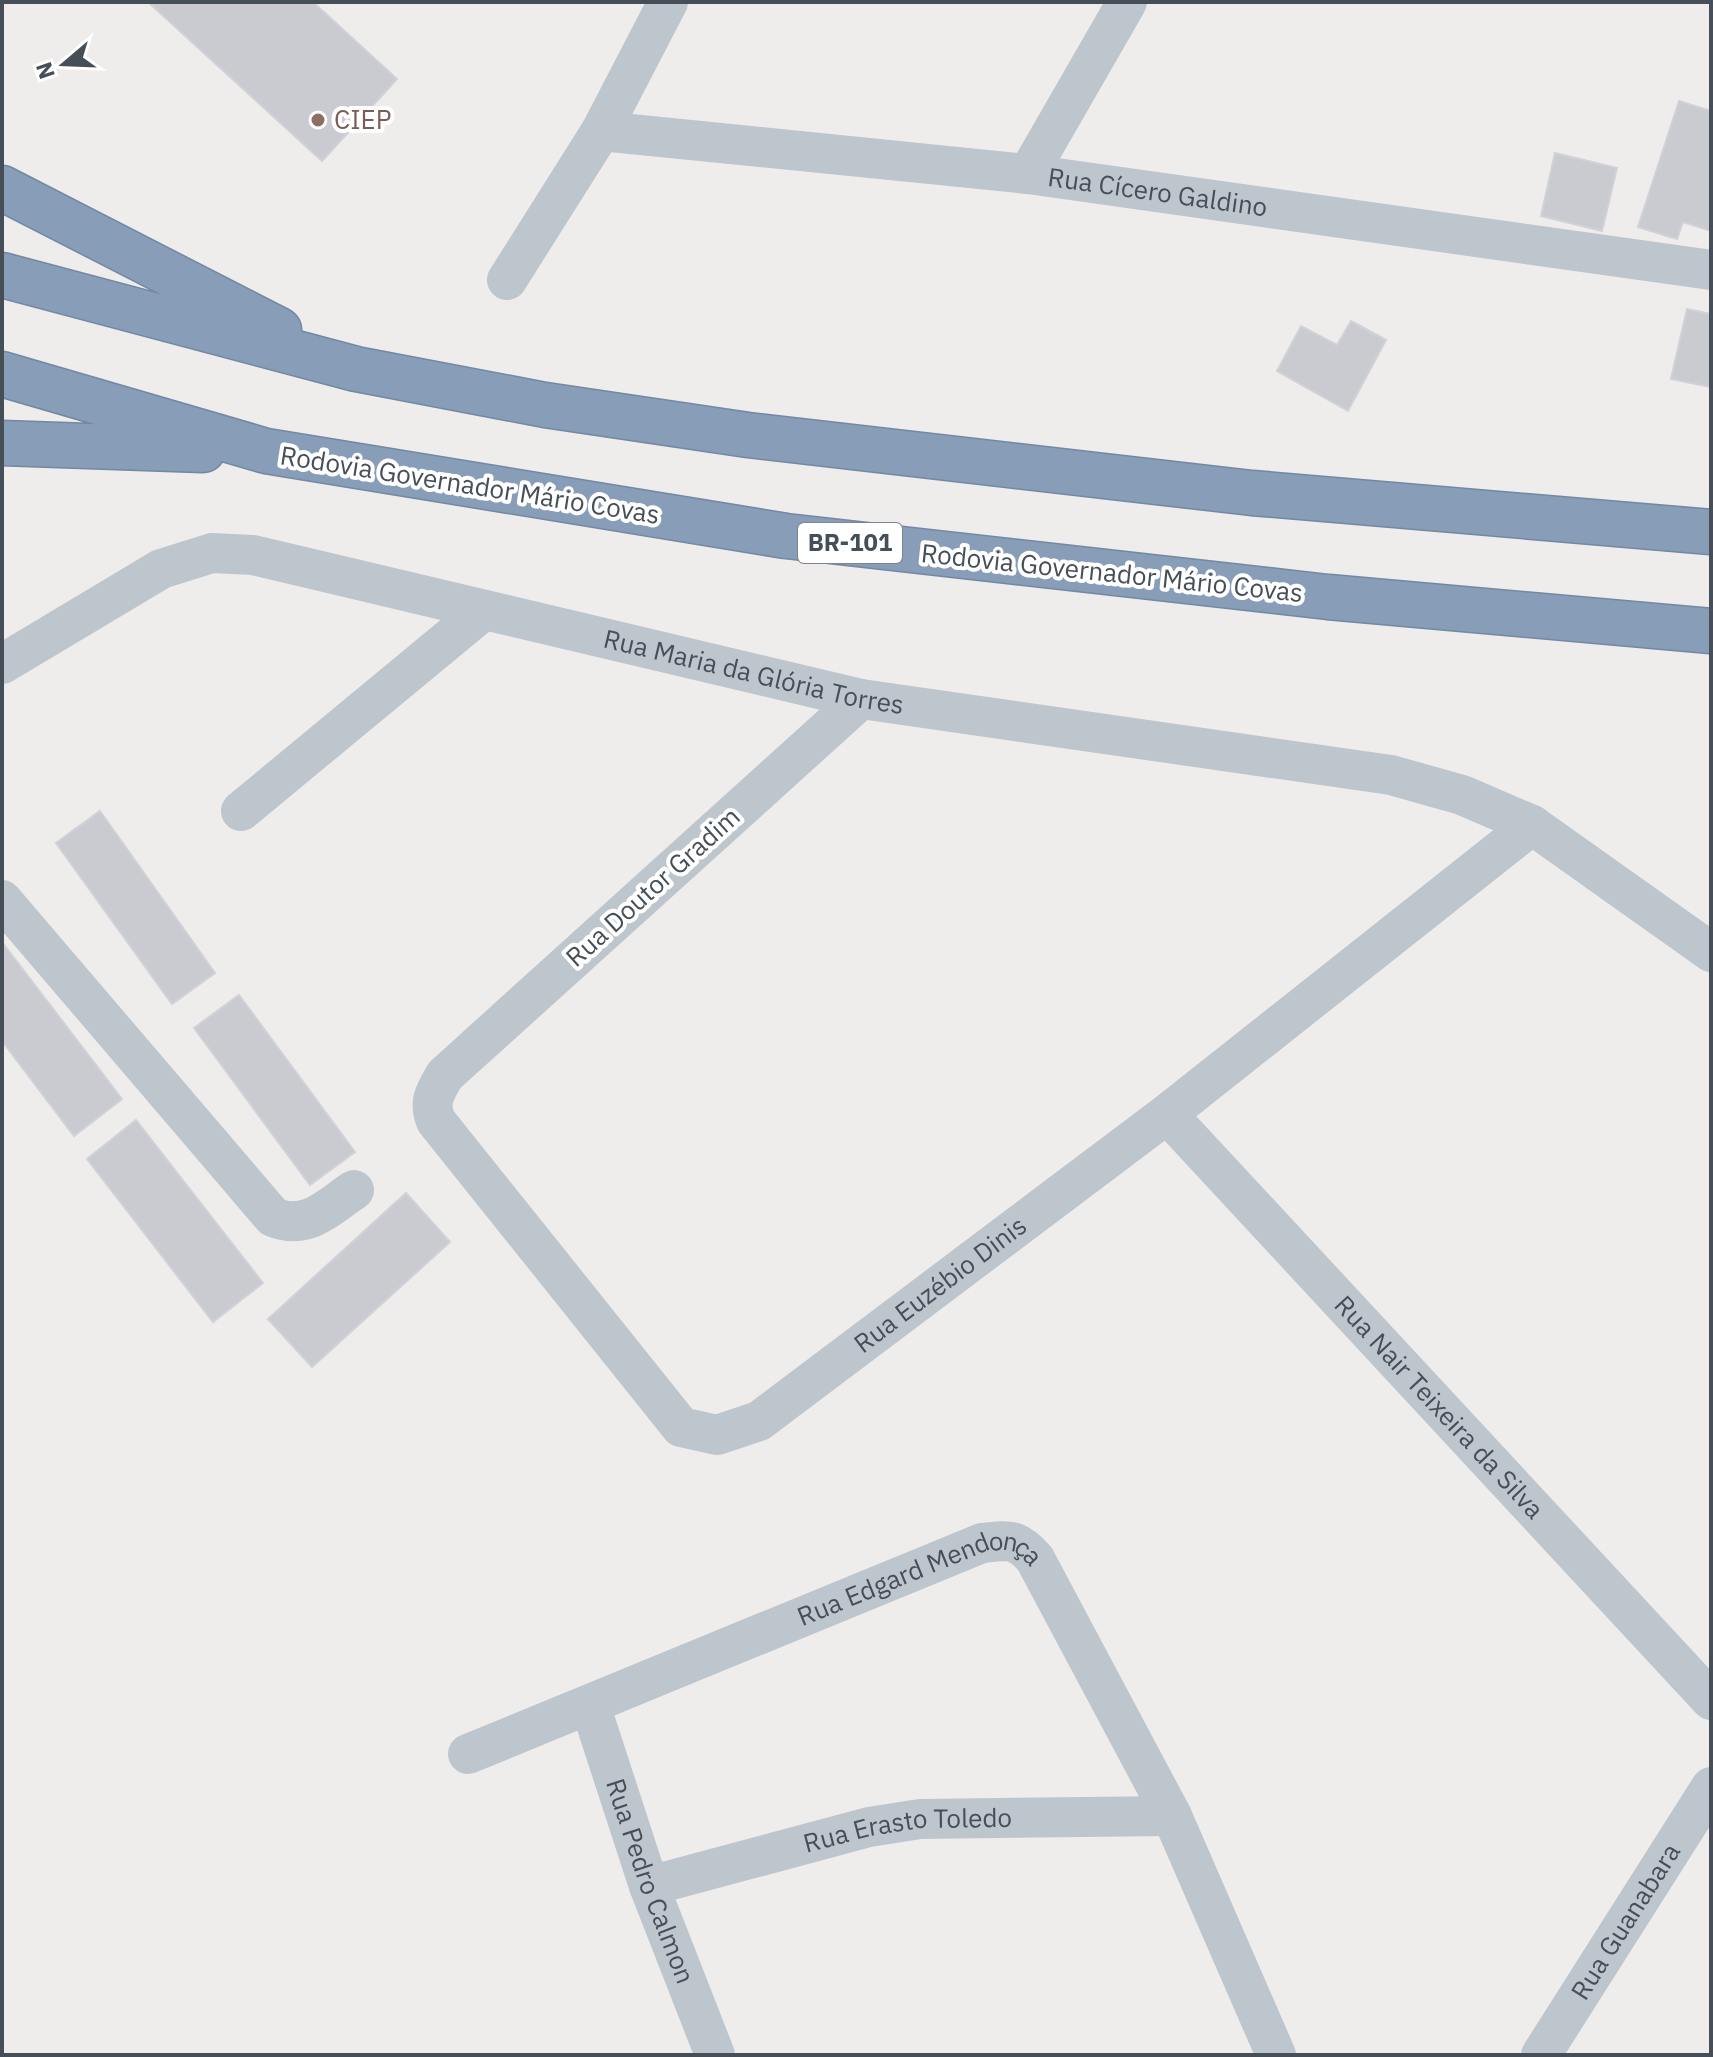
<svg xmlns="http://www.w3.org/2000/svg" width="1713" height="2057" font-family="'IBM Plex Sans',sans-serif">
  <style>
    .building { fill: #cacbd1; stroke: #d0d2d7; stroke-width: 2 }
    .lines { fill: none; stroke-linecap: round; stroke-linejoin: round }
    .highway-casing { stroke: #7288a3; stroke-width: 47 }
    .minor { stroke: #bec6cd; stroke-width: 40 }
    .highway { stroke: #879db8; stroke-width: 44 }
    .education-dot { fill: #8d6e63; stroke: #fff; stroke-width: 3 }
    .labels { text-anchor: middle; stroke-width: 8; stroke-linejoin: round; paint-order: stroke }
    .shield { fill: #fff; stroke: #7e848a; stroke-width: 2 }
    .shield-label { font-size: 24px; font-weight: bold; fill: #464f58 }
    .education-label { font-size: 26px; fill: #785e54; stroke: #fff; text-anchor: start }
    .street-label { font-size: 26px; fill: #464f58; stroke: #fff }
  </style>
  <rect width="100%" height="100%" fill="#efecec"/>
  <path class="building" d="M148 2H313L397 79 322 161Z
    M1679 101 1711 111V231L1683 222 1677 239 1638 227Z
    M1555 153 1617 168 1602 231 1541 216Z
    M1687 309 1711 314V387L1671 379Z
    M1351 321 1386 340 1348 411 1277 371 1301 326 1337 345Z
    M100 811 215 973 172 1004 56 843Z
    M2 942 122 1099 74 1136 2 1041Z
    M239 995 355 1152 310 1185 194 1028Z
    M136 1120 263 1283 213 1322 87 1159Z
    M406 1193 450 1242 312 1367 268 1319Z"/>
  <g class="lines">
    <g class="highway-casing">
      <path id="highway" d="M2 188 279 330
        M2 275 356 369 545 405 748 435 1252 493 1711 532
        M2 374 266 451 786 536 1328 597 1711 631
        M2 443 203 450"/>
    </g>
    <g class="minor">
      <path id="s1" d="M601 131 1028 174 1711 270"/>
      <path d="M1028 174 1127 2"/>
      <path d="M507 280 601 131 668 2"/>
      <path id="s2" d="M2 664 161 569 212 553 253 555 861 699 1391 775 1462 795 1532 825 1711 952"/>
      <path id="s3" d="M861 699 445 1075C435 1092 428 1102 436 1121L681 1427 717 1435 759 1421 1167 1114 1532 825"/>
      <path d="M241 811 484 610"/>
      <path d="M2 900 273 1217C307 1231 327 1208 354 1190"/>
      <path id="s4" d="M1167 1114 1711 1700"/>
      <path id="s5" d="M590 1705 649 1886 715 2055"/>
      <path id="s6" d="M468 1754 982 1543C1009 1540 1017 1538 1035 1559L1172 1816 1276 2055"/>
      <path id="s7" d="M649 1886 869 1827 920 1819 1172 1816"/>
      <path id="s8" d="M1541 2055 1711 1787"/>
    </g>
    <use href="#highway" class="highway"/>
  </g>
  <circle class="education-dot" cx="318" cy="120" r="8"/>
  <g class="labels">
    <rect class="shield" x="798" y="523" width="104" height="40" rx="6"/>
    <g class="shield-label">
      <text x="850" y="551">BR-101</text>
    </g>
    <g class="education-label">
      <text x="334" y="129">CIEP</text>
    </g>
    <g class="street-label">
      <text dy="9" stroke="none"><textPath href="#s1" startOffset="560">Rua Cícero Galdino</textPath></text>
      <text transform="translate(470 485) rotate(9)" y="9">Rodovia Governador Mário Covas</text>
      <text transform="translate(1112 573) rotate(6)" y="9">Rodovia Governador Mário Covas</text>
      <text dy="9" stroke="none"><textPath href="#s2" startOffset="794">Rua Maria da Glória Torres</textPath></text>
      <text transform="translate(653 887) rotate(-42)" y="9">Rua Doutor Gradim</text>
      <text dy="9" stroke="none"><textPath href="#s3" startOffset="1310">Rua Euzébio Dinis</textPath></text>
      <text dy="9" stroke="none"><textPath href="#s4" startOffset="400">Rua Nair Teixeira da Silva</textPath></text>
      <text dy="9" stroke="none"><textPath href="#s6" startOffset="488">Rua Edgard Mendonça</textPath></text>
      <text dy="9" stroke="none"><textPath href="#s7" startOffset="266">Rua Erasto Toledo</textPath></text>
      <text dy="9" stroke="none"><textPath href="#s5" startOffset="186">Rua Pedro Calmon</textPath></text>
      <text dy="9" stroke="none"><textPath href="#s8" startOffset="158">Rua Guanabara</textPath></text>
    </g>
  </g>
  <rect width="1713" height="2057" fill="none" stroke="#464f58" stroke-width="8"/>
  <g transform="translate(64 64) rotate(251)" stroke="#ffffff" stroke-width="6" paint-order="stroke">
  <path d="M0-6L14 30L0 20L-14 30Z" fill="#464f58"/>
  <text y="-12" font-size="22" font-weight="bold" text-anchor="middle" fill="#464f58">N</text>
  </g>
</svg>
